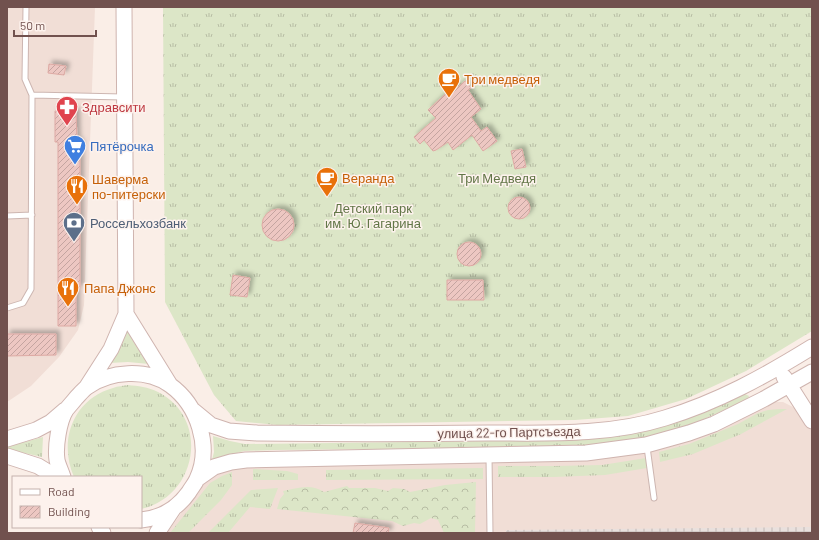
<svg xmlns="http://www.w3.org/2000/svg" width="819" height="540" font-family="Barlow,sans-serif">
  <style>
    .residential { fill: #f1ded6 }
    .industrial { fill: url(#industrial-grid) }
    .grass { fill: url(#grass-tufts) }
    .forest { fill: url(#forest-crowns) }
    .building { fill: url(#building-hatch); stroke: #deaaa4; filter: url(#shadow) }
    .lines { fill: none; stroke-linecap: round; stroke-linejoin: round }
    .lane-casing { stroke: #cdb6b1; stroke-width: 7 }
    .secondary-casing { stroke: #cfb4af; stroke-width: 17 }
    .lane { stroke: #fff; stroke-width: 5 }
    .secondary { stroke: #fff; stroke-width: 15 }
    .labels { text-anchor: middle; stroke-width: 3; stroke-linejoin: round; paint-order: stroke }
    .food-label { font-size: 13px; fill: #c56008; stroke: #fdf2ed; text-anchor: start }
    .health-label { font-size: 13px; fill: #be3a42; stroke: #fdf2ed; text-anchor: start }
    .shop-label { font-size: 13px; fill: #366cbe; stroke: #fdf2ed; text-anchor: start }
    .park-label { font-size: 13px; fill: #627647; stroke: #fdf2ed }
    .service-label { font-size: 13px; fill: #4e5e75; stroke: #fdf2ed; text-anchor: start }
    .street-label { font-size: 13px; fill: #71514e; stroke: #fdf2ed }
  </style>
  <defs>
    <pattern id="industrial-grid" width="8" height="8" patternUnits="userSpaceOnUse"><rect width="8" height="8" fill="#e9e0dd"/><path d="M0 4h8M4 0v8" fill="none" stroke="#c1b8b5"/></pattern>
    <pattern id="grass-tufts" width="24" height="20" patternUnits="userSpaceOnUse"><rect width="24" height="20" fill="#dce6c7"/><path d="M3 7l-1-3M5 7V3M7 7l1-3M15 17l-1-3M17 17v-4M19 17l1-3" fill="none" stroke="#b7bda4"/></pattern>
    <pattern id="forest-crowns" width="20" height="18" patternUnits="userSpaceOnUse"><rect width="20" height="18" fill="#dce6c7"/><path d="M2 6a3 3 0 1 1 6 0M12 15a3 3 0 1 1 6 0" fill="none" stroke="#b7bda4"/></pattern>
    <pattern id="building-hatch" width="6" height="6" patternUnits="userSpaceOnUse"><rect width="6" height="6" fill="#edc7c2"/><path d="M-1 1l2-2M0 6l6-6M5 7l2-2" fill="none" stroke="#c4a4a0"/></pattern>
    <filter id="shadow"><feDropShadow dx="3.5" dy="-3.5" stdDeviation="2" flood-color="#0004"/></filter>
  </defs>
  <rect width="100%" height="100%" fill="#faeee7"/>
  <path class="residential" d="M7 7H95L84 305 78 330 59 357 31 386 7 402Z
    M768 402H783L797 409 812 432V533H167L187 505 208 479 234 464 616 455Z"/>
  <path class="industrial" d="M812 527V533H506V530Z"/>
  <path class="grass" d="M163 7H812V331L746 371 686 399 628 416 575 420 277 425 236 421 214 395 165 302Z
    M126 325 133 341 149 364 128 362 109 363Z
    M128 385C138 386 148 387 158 392 211 419 197 497 141 509V477H74C58 441 73 399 113 388 118 386 123 386 128 385Z
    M745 394 749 396 748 399C727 408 707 419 686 426 651 439 614 445 577 447L274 450 244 451 212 460 214 452 213 436 230 441 245 444 577 440C613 438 649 433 683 420 704 412 724 402 745 394Z
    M779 409H787L741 434 693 454 660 462 659 452 689 444 738 424 758 413 768 410Z
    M43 437 42 457 7 449V444L25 442Z
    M646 458 647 468 605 475 554 477H498V466H555L602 465Z
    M483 468V479L326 480V470Z
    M253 469 287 471 298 474V480H253Z
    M232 472V485L221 500 188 533H170L210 483 222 476Z
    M278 488 270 509 250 507 228 533H208L251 490Z"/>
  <path class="forest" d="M476 482 475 533H444L438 520 431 518 420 524 414 523 403 526 392 521 277 509 280 499 284 494 283 491C296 488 312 483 324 492L347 486 349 488H375L388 491 393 488 404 489 410 492 445 485Z"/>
  <path class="building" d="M49 64 66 66 64 75 48 73Z
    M465 81 471 88 468 90 481 109 471 117 481 131 487 127 497 141 483 151 472 135 453 150 448 142 436 150 433 151 424 140 420 144 414 137 436 118 428 110 454 86 456 89Z
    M55 111H76L77 142H80V288H76V326H58V142H55Z
    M522 149 526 167 515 169 511 151Z
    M508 208a11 11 0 1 1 22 0a11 11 0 1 1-22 0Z
    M262 225a16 16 0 1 1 32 0a16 16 0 1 1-32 0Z
    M457 254a12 12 0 1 1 24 0a12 12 0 1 1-24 0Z
    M233 275 250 278 247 297 230 295Z
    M447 280H483L484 300H447Z
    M7 334H56V355L7 356Z
    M355 523 389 528 388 533H353Z"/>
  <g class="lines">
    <g class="lane-casing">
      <path id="lane" d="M32 95 123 97
        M7 216 32 215
        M7 308 23 303 31 289 32 95 25 79 26 7
        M647 447 654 498
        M489 456 490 533"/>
    </g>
    <g class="secondary-casing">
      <path id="secondary" d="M126 314 170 385
        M784 377 812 421
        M86 388 111 349 126 314 124 7
        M194 411 211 425 229 431 257 433C334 434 411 434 488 433 546 433 608 436 665 418 718 402 765 376 812 347
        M7 439 36 430 51 422 65 410
        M7 456 38 466 56 477
        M63 477C61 471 58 465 57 460 55 447 59 421 66 410 69 406 73 402 76 398 79 395 83 390 87 387 110 371 146 368 170 385 198 405 212 447 197 479 195 484 191 488 189 492 177 509 162 518 141 520
        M197 479 214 467 231 462 246 460 586 453 646 445 689 433 714 424 764 399 812 372
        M99 527 103 533
        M157 533 173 509"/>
    </g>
    <use href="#lane" class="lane"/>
    <use href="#secondary" class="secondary"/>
  </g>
  <defs>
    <g id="cafe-pin" transform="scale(1.15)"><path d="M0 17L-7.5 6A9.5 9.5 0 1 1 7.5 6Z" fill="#e8710a" stroke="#fdf2ed"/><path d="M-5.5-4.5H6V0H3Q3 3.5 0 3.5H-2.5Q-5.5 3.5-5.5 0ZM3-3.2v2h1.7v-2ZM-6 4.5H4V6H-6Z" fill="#fff"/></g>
    <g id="pharmacy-pin" transform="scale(1.15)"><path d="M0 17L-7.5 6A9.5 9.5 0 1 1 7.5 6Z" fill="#e0444e" stroke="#fdf2ed"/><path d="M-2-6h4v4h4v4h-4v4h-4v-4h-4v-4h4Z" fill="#fff"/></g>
    <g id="supermarket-pin" transform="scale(1.15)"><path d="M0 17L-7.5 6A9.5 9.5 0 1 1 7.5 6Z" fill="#3f7fe0" stroke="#fdf2ed"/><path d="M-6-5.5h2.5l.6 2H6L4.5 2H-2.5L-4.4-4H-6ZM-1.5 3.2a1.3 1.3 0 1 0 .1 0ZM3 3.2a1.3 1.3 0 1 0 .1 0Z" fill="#fff"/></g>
    <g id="restaurant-pin" transform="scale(1.15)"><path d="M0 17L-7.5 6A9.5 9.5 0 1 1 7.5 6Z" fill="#e8710a" stroke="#fdf2ed"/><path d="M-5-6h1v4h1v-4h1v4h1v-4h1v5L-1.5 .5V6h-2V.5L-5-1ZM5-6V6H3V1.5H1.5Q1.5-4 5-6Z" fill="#fff"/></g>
    <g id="bank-pin" transform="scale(1.15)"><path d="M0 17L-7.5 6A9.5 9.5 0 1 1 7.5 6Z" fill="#5c6f8a" stroke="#fdf2ed"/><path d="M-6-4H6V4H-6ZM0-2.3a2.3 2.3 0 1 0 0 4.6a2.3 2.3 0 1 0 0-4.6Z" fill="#fff"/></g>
  </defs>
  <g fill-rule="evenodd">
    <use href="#cafe-pin" x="449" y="79"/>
    <use href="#pharmacy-pin" x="67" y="107"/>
    <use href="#supermarket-pin" x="75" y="146"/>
    <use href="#cafe-pin" x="327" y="178"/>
    <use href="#restaurant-pin" x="77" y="186"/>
    <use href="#bank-pin" x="74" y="223"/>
    <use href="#restaurant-pin" x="68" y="288"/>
  </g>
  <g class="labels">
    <g class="food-label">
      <text x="464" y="84">Три медведя</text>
      <text x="342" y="183">Веранда</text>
      <text x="92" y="184">Шаверма<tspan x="92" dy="15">по-питерски</tspan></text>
      <text x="84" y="293">Папа Джонс</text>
    </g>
    <g class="health-label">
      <text x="82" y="112">Здравсити</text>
    </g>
    <g class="shop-label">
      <text x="90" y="151">Пятёрочка</text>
    </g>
    <g class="park-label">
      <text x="497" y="183">Три Медведя</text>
      <text x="373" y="213">Детский парк<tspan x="373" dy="15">им. Ю. Гагарина</tspan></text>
    </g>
    <g class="service-label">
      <text x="90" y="228">Россельхозбанк</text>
    </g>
    <g class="street-label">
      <text transform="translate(509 432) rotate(-1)" y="5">улица 22-го Партсъезда</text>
    </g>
  </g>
  <rect width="819" height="540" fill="none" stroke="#71514e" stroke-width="16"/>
  <rect x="12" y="476" width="130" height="52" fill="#fdf2ed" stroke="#c5b2ad"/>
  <rect x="20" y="489" width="20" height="6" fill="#ffffff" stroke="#c5b2ad"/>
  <text x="48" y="496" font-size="12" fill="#71514e">Road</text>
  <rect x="20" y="506" width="20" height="12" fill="url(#building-hatch)" stroke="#c5b2ad"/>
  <text x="48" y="516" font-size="12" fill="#71514e">Building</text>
  <path d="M14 30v6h82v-6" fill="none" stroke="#71514e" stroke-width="2"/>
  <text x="20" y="30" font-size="12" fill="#71514e" stroke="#fdf2ed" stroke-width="3" paint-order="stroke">50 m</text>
</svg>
